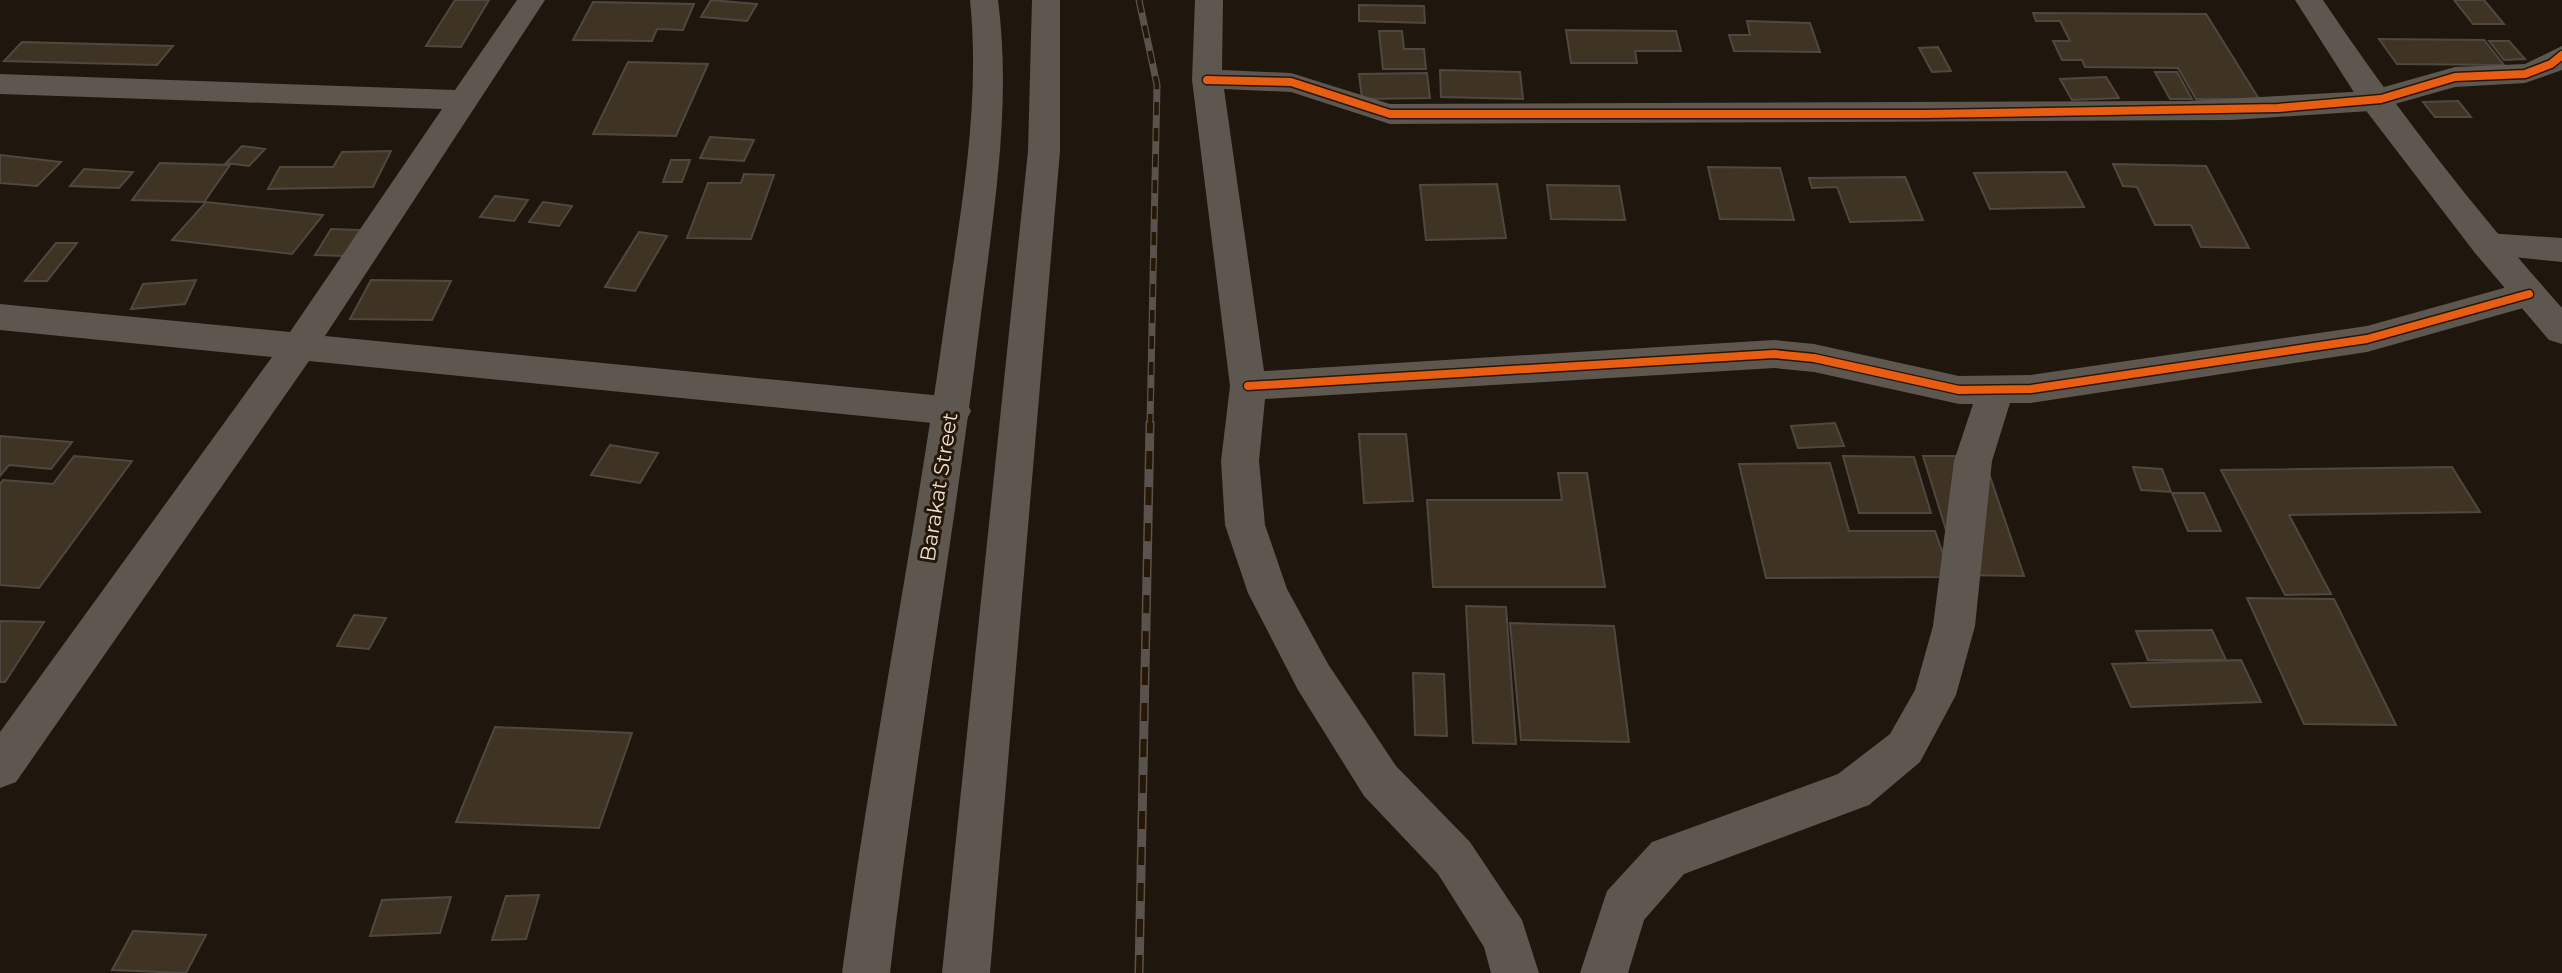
<svg xmlns="http://www.w3.org/2000/svg" width="2562" height="973" font-family="Montserrat,sans-serif">
  <style>
    .building { fill: #3f3324; stroke: #4f4840; stroke-width: 2 }
    .lines { fill: none; stroke-linecap: round; stroke-linejoin: round }
    .minor { fill: #5d5750; fill-rule: evenodd }
    .tertiary { fill: #5d5750; fill-rule: evenodd }
    .secondary { fill: #5d5750; fill-rule: evenodd }
    .rail-far1-casing { stroke: #5a534d; stroke-width: 7 }
    .rail-casing { stroke: #5a534d; stroke-width: 9 }
    .rail-far1 { stroke: #261707; stroke-width: 4.5; stroke-dasharray: 13; stroke-linecap: butt }
    .rail { stroke: #261707; stroke-width: 6; stroke-dasharray: 18; stroke-linecap: butt }
    .cycleway-casing { stroke: #261707; stroke-width: 11 }
    .cycleway { stroke: #e95d12; stroke-width: 8 }
    .labels { text-anchor: middle; stroke-width: 6; stroke-linejoin: round; paint-order: stroke }
    .street-label { font-size: 21px; fill: #ece1d7; stroke: #261707 }
  </style>
  <rect width="100%" height="100%" fill="#1f170e"/>
  <path class="building" d="M455 0H489L461 47 426 46Z
    M711 0 757 4 747 21 701 17Z
    M2454 0H2484L2504 24H2473Z
    M593 2 694 4 683 30 657 29 652 41 573 40Z
    M1359 5 1424 6 1425 23 1359 21Z
    M2033 13 2206 14 2259 99H2196L2178 68 2085 67 2082 60H2062L2053 41H2070L2060 21H2036Z
    M1747 21 1810 23 1820 52 1734 51 1729 35H1750Z
    M1566 30 1676 31 1681 51H1635L1637 63H1571Z
    M1379 31H1402L1404 49H1424L1426 69H1383Z
    M2379 39 2484 40 2504 65 2397 64Z
    M2489 41H2509L2525 59 2504 60Z
    M22 42 173 46 157 65 4 61Z
    M1938 47 1951 71 1932 72 1919 48Z
    M628 62 708 64 676 136 593 134Z
    M1440 70 1520 72 1523 99 1441 97Z
    M2155 72H2177L2192 99H2170Z
    M1427 73 1430 98 1362 99 1359 74Z
    M2106 77 2119 98 2072 100 2060 79Z
    M2458 101 2471 117H2435L2423 102Z
    M710 137 754 140 744 161 700 158Z
    M242 146 265 149 249 166 226 163Z
    M391 151 373 187 268 189 280 167H333L342 152Z
    M0 155 61 162 37 186 0 183Z
    M671 160H690L682 182H663Z
    M160 163 230 165 204 202 132 200Z
    M2113 164 2206 166 2249 248 2201 247 2191 225H2155L2137 187 2123 186Z
    M1708 167 1780 168 1794 220 1720 219Z
    M84 169 133 172 119 188 70 186Z
    M2066 172 2084 207 1990 209 1974 173Z
    M744 174 774 175 751 239 687 238 708 183H741Z
    M1905 177 1923 220 1850 222 1837 187 1812 188 1809 178Z
    M1497 184 1506 238 1426 240 1420 185Z
    M1547 185 1619 186 1625 220 1551 219Z
    M495 196 528 200 514 221 480 217Z
    M206 202 323 215 292 254 172 240Z
    M543 202 572 206 559 226 529 222Z
    M331 229 360 230 344 256 315 255Z
    M639 232 667 236 635 291 605 287Z
    M56 243H77L47 281H25Z
    M196 280 185 304 131 309 143 284Z
    M371 280 451 281 432 320 350 319Z
    M1835 423 1844 446 1798 448 1791 426Z
    M1359 434H1406L1413 501 1364 503Z
    M0 436 72 442 51 469 9 465 0 476Z
    M610 445 658 453 640 483 591 475Z
    M74 456 132 461 39 588 0 585V484L3 480 53 484Z
    M1843 456 1914 457 1931 513H1859Z
    M1923 456H1983L2024 576 1960 575Z
    M1830 463 1849 531H1935L1951 577 1766 578 1739 464Z
    M2133 467 2162 469 2171 492 2141 490Z
    M2452 467 2480 512 2289 515 2331 594 2285 595 2221 470Z
    M1558 473H1587L1605 587H1433L1427 500H1562Z
    M2172 493H2204L2221 531H2188Z
    M2247 598 2334 599 2396 725 2304 724Z
    M1466 606 1506 607 1516 744 1473 743Z
    M354 615 386 618 369 649 337 646Z
    M0 621 44 622 5 682H0Z
    M1510 623 1614 626 1629 742 1521 740Z
    M2212 630 2226 660H2148L2136 631Z
    M2241 660 2261 702 2131 707 2112 664Z
    M1413 673 1444 674 1447 736 1415 735Z
    M495 727 632 733 599 828 456 822Z
    M539 895 526 939 492 940 506 896Z
    M451 897 440 933 370 936 382 900Z
    M133 931 206 935 186 973 112 970Z"/>
  <g class="lines">
    <path class="minor" d="M517 0H545L325 336 953 397 966 401 971 411 966 421 953 425 309 361 16 782 0 788V732L272 357 0 330V304L290 332 442 109 0 94V74L455 90Z
      M1195 0H1223L1222 70 1291 73 1390 104 2186 101 2370 91 2455 67 2525 64 2562 46V70L2525 83 2455 87 2370 111 2232 120 1390 124 1291 92 1224 89 1264 371 1774 340 1814 344 1959 376 2031 375 2367 326 2529 281 2541 285 2546 294 2541 303 2367 352 2031 403H2010L1992 461 1975 626 1956 695 1920 762 1869 805 1684 874 1644 920 1628 973H1580L1607 891 1652 842 1838 774 1890 734 1915 690 1933 626 1954 461 1973 404H1959L1814 372 1774 368 1265 399 1259 461 1265 525 1287 589 1328 664 1396 766 1470 842 1522 920 1539 973H1491L1484 947 1438 874 1364 796 1298 690 1248 593 1225 525 1221 461 1230 386 1192 80Z
      M2487 233 2562 238V262L2475 253 2470 245 2475 237Z"/>
    <path class="tertiary" d="M2295 0H2323C2396 109 2475 210 2562 308V344L2549 340 2475 253 2364 108Z"/>
    <path class="secondary" d="M970 0H998C1012 107 993 215 980 322 954 539 915 755 890 973H842C871 755 915 539 945 320 960 214 981 107 970 0Z
      M1032 0H1060V151L990 973H942L1028 151Z"/>
    <g class="rail-far1-casing">
      <path id="rail-far1" d="M1139 0 1157 85 1150 425"/>
    </g>
    <g class="rail-casing">
      <path id="rail" d="M1139 973 1150 423"/>
    </g>
    <use href="#rail-far1" class="rail-far1"/>
    <use href="#rail" class="rail"/>
    <g class="cycleway-casing">
      <path id="cycleway" d="M1207 80 1291 82 1390 114H1926L2278 108 2381 99 2455 77 2525 74 2551 64 2562 55
        M1248 386 1774 354 1814 358 1959 390 2031 389 2367 339 2529 294"/>
    </g>
    <use href="#cycleway" class="cycleway"/>
  </g>
  <g class="labels">
    <g class="street-label">
      <text transform="translate(939 487) rotate(-81)" y="7">Barakat Street</text>
    </g>
  </g>
</svg>
